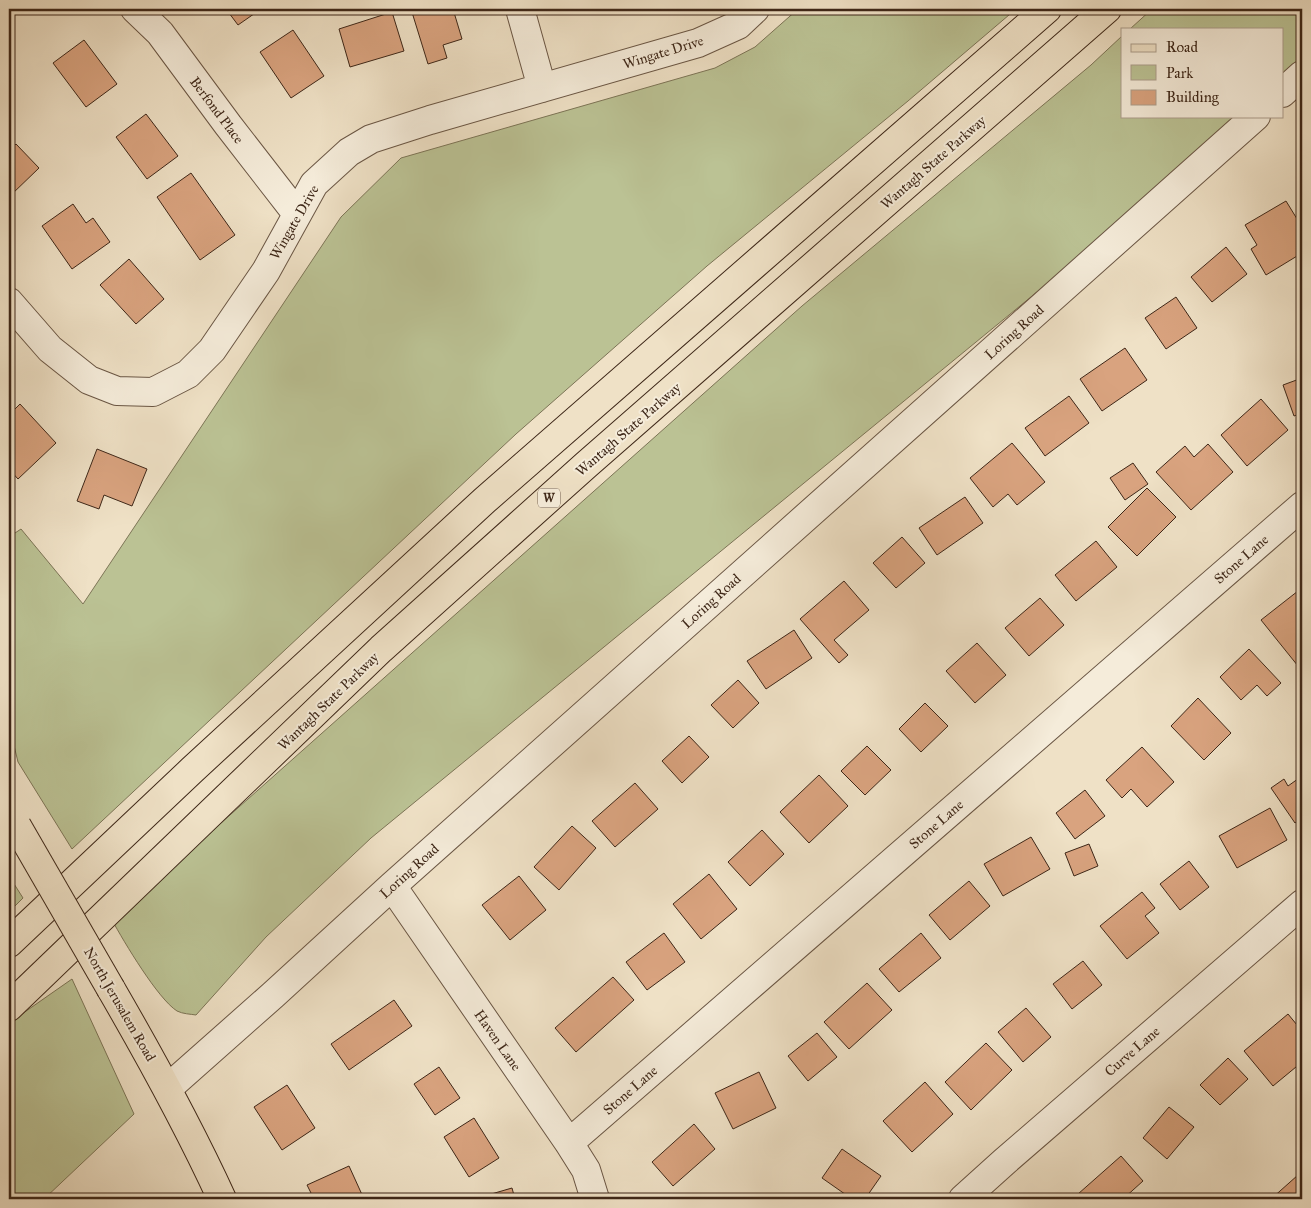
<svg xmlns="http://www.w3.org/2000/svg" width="1311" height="1208" font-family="'IM FELL Great Primer',serif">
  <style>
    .green { fill: #bbc294; stroke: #7c7456 }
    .building { fill: #d9a37f; stroke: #3e2718 }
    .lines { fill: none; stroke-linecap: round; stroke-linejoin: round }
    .minor-casing { stroke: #6a5644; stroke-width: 30 }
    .major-casing { stroke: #3e2718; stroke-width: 30 }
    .highway-casing { stroke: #3e2718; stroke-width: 30 }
    .minor { stroke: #f5ecda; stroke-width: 28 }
    .major { stroke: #efe1c6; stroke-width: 28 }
    .highway { stroke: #efe1c6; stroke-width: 28 }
    .major-bridge-casing { stroke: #3e2718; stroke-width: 30; stroke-linecap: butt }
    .major-bridge { stroke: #efe1c6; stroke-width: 28 }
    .labels { text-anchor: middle; stroke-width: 4; stroke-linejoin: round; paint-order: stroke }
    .shield { fill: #f5ecda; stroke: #756252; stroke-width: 1 }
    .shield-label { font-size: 12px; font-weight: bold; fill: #3e2718 }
    .street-label { font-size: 14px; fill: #3e2718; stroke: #f5ecda }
  </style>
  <rect width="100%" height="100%" fill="#efe1c6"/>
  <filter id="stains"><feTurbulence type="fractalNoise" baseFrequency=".004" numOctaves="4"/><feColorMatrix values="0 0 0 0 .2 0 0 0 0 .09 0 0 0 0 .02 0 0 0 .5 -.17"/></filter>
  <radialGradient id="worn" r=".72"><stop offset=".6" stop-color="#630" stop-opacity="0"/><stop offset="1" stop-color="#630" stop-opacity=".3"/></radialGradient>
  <path class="green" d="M798 9H1016L908 101 707 266 516 434 72 849 18 762 9 725V537L21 529 83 604 341 217 401 158 715 68 755 47Z
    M1152 9H1302V57L1282 75V29H1130Z
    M1122 36V116H1236L1059 274 371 838 266 937 196 1015C190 1014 183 1014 177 1011 158 999 124 942 112 920L802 306 1091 65Z
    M9 876 23 898 9 912Z
    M72 979 134 1114 44 1199H9V1023Z"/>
  <path class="building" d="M226 9H261L238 25Z
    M411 9H453L462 39 443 45 447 58 428 64Z
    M392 12 404 51 350 67 339 29Z
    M293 30 324 76 291 98 260 52Z
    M84 40 117 84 86 107 53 63Z
    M146 114 178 156 147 179 116 137Z
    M16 144 39 168 11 195 9 192V151Z
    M191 173 235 235 200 260 157 197Z
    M1286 201 1302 227V253L1266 275 1251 249 1257 245 1245 225Z
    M73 204 86 223 93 218 110 242 72 269 42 226Z
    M1226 247 1247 274 1212 302 1191 277Z
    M129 259 164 299 136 324 100 285Z
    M1176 297 1197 328 1166 349 1145 318Z
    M1125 348 1147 380 1102 411 1080 379Z
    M1302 378V413L1294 416 1283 385Z
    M1069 396 1089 423 1045 456 1025 428Z
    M1261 399 1288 430 1247 466 1221 435Z
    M20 404 56 443 18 479 9 469V451L10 450 9 449V415Z
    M1012 443 1045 482 1017 505 1008 494 993 507 970 478Z
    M1208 444 1233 472 1191 510 1156 472 1185 446 1194 457Z
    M97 449 147 469 132 506 104 495 99 509 77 501Z
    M1133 463 1148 484 1125 500 1110 478Z
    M1147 488 1176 517 1137 556 1108 527Z
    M965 497 983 523 937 555 919 528Z
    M902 537 925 563 896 588 873 563Z
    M1096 541 1117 567 1076 601 1055 575Z
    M844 581 869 610 834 640 848 655 839 663 800 619Z
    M1298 591 1302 597V662L1298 666 1261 620Z
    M1040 598 1064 625 1029 656 1005 628Z
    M794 630 812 658 766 689 747 661Z
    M977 643 1006 675 975 703 946 671Z
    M1249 649 1281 683 1267 696 1257 685 1241 700 1220 677Z
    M738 680 759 703 733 728 711 705Z
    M1198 698 1231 733 1204 760 1171 726Z
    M925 703 948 726 921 752 899 729Z
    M689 736 709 757 682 783 662 761Z
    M867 746 891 770 865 795 841 771Z
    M1142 747 1174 782 1147 807 1131 789 1122 798 1106 780Z
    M819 775 848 806 809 843 780 812Z
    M1302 776V818L1295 823 1271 788 1284 779 1288 786Z
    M635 783 658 809 615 847 592 821Z
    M1085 790 1105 816 1075 839 1056 813Z
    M1270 808 1287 840 1237 868 1219 836Z
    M572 826 596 848 559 890 534 867Z
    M762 830 784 854 750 886 728 862Z
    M1031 837 1050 869 1003 896 984 864Z
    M1089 844 1098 866 1074 876 1065 853Z
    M1189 861 1209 887 1180 910 1160 884Z
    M709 874 737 909 701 939 673 904Z
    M519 876 546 910 510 940 482 905Z
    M969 881 990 906 950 940 929 915Z
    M1142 892 1155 908 1145 916 1159 933 1127 959 1100 926Z
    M664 933 685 962 647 990 626 962Z
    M921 933 941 958 899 992 879 969Z
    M1083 961 1102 985 1072 1009 1053 984Z
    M613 977 634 1000 576 1052 555 1028Z
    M867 983 892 1010 849 1049 824 1022Z
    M394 1000 412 1026 349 1070 331 1044Z
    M1026 1008 1051 1037 1023 1062 998 1032Z
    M1288 1014 1302 1031V1062L1273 1086 1244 1051Z
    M817 1033 837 1057 808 1081 788 1056Z
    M986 1043 1012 1070 971 1110 945 1082Z
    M1228 1058 1248 1079 1220 1105 1200 1085Z
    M439 1067 460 1098 435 1115 414 1084Z
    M759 1072 776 1108 733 1129 715 1093Z
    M925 1082 953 1114 912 1152 883 1121Z
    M287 1085 315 1128 282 1150 254 1107Z
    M1169 1107 1194 1127 1167 1159 1143 1138Z
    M474 1118 499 1158 469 1177 444 1137Z
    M694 1124 715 1149 673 1186 652 1162Z
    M842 1149 881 1176 865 1199H852L822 1178Z
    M1121 1156 1143 1181 1123 1199H1082L1078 1194Z
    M349 1166 364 1199H314L307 1185Z
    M1298 1175 1302 1180V1199H1271Z
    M512 1188 515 1199H482L481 1197Z"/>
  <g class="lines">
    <g class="minor-casing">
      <path id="minor" d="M135 9 160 33 228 125 297 214
        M520 9 542 88
        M1282 93 1302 75
        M9 302 50 349 89 380 117 391 153 392 188 374 212 350 266 271 314 184 349 152 371 139 430 120 698 43 738 25 755 9
        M392 886 569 1143 586 1170 595 1199
        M168 1088 273 995 392 886 1256 116
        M569 1143 1302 506
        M963 1199 1004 1162 1302 904"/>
    </g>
    <g class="major-casing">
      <path id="major" d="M111 989C151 1058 189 1127 222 1199"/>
    </g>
    <g class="highway-casing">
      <path id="highway" d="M9 943 192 770 485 500 1047 9
        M9 1007 381 649 586 465 1107 9"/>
    </g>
    <use href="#minor" class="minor"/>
    <use href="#major" class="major"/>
    <use href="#highway" class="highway"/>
    <g class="major-bridge-casing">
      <path id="major-bridge" d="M17 826 111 989"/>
    </g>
    <use href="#major-bridge" class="major-bridge"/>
  </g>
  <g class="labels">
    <rect class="shield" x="538" y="488.5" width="22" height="19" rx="4"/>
    <g class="shield-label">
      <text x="549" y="502">W</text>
    </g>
    <g class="street-label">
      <text transform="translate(663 52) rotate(-17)" y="5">Wingate Drive</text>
      <text transform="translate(217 110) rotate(53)" y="5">Berfond Place</text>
      <text transform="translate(933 162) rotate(-41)" y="5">Wantagh State Parkway</text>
      <text transform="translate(294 222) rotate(-60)" y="5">Wingate Drive</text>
      <text transform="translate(1014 332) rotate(-42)" y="5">Loring Road</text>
      <text transform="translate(628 429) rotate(-41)" y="5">Wantagh State Parkway</text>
      <text transform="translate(1241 559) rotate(-41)" y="5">Stone Lane</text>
      <text transform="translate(711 601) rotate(-42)" y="5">Loring Road</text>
      <text transform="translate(328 701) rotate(-44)" y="5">Wantagh State Parkway</text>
      <text transform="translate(936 824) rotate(-41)" y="5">Stone Lane</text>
      <text transform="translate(409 871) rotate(-42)" y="5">Loring Road</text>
      <text transform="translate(120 1004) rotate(60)" y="5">North Jerusalem Road</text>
      <text transform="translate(498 1040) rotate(55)" y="5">Haven Lane</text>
      <text transform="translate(1132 1051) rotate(-41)" y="5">Curve Lane</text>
      <text transform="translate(630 1090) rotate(-41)" y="5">Stone Lane</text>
    </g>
  </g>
  <rect width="1311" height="1208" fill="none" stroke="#efe1c6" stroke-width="30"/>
  <rect x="10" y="10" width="1291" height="1188" fill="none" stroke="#3e2718" stroke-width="2.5"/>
  <rect x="15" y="15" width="1281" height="1178" fill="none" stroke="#3e2718"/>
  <rect x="1121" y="28" width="162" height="90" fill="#f5ecda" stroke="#ac9d8c"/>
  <rect x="1131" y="44" width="25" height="8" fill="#efe1c6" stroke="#ac9d8c"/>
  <text x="1166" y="52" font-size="15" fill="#3e2718">Road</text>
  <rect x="1131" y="65" width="25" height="15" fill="#bbc294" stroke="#ac9d8c"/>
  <text x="1166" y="78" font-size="15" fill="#3e2718">Park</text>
  <rect x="1131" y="90" width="25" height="15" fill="#d9a37f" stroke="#ac9d8c"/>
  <text x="1166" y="102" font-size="15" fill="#3e2718">Building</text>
  <rect width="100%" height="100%" filter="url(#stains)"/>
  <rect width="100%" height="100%" fill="url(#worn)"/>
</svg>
